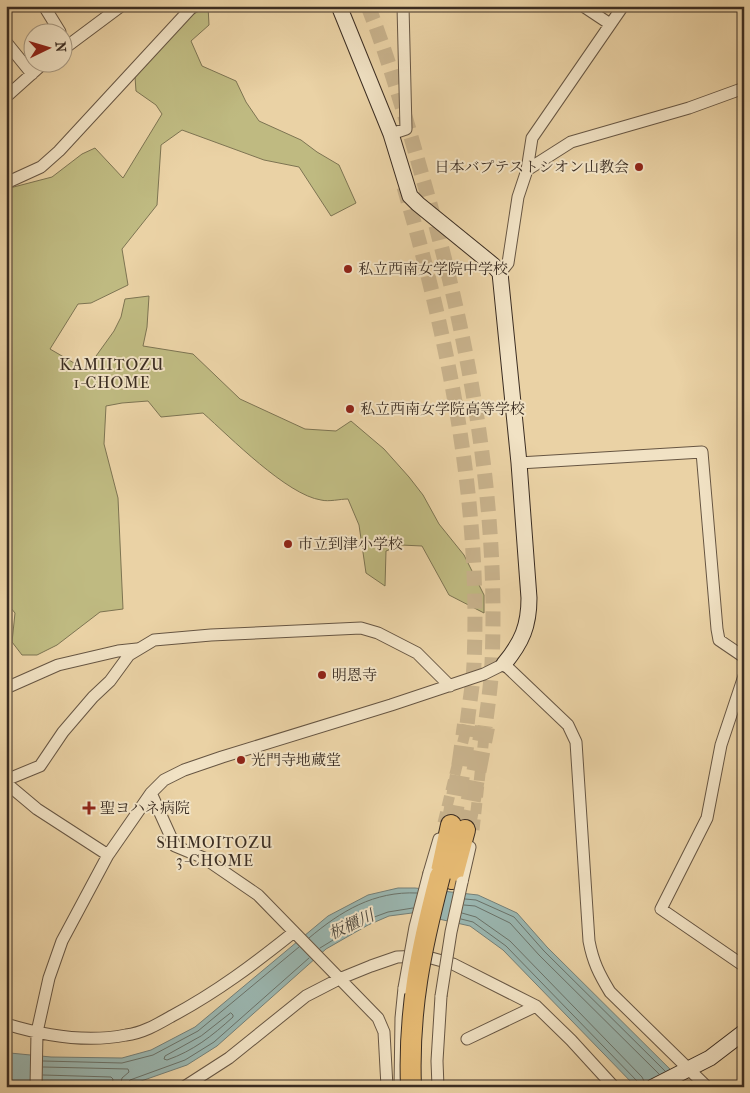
<svg xmlns="http://www.w3.org/2000/svg" width="750" height="1093" font-family="'IM FELL French Canon','Noto Serif JP',serif">
  <style>
    .green { fill: #bfba81; stroke: #7d7452 }
    .water { fill: #9ab6b0; stroke: #747f77 }
    .lines { fill: none; stroke-linecap: round; stroke-linejoin: round }
    .shore { stroke: #6a7269; stroke-width: 1 }
    .street-tunnel { stroke: #c7b18b; stroke-width: 11; stroke-dasharray: 11 5.5; stroke-linecap: butt }
    .secondary-tunnel { stroke: #c7b18b; stroke-width: 15; stroke-dasharray: 15 8; stroke-linecap: butt }
    .highway-tunnel { stroke: #c7b18b; stroke-width: 20; stroke-dasharray: 20 10; stroke-linecap: butt }
    .street-casing { stroke: #675643; stroke-width: 13 }
    .secondary-casing { stroke: #3b2d22; stroke-width: 17 }
    .highway-casing { stroke: #3b2d22; stroke-width: 22 }
    .street { stroke: #f1e2c4; stroke-width: 11 }
    .secondary { stroke: #f1e2c4; stroke-width: 15 }
    .highway { stroke: #e5b972; stroke-width: 20 }
    .street-bridge-casing { stroke: #675643; stroke-width: 13; stroke-linecap: butt }
    .highway-bridge-casing { stroke: #3b2d22; stroke-width: 22; stroke-linecap: butt }
    .street-bridge { stroke: #f1e2c4; stroke-width: 11 }
    .highway-bridge { stroke: #e5b972; stroke-width: 20 }
    .poi-dot { fill: #8f2418; stroke: #f1e2c4; stroke-width: 2 }
    .labels { text-anchor: middle; stroke-width: 4; stroke-linejoin: round; paint-order: stroke }
    .poi-label { font-size: 15px; fill: #3b2d22; stroke: #f1e2c4; text-anchor: start }
    .neighbourhood-label { font-size: 16px; letter-spacing: 1px; fill: #3b2d22; stroke: #f1e2c4 }
    .water-label { font-size: 16px; font-style: italic; fill: #4e483e; stroke: #f1e2c4 }
  </style>
  <rect width="100%" height="100%" fill="#ead2a5"/>
  <filter id="stains"><feTurbulence type="fractalNoise" baseFrequency=".004" numOctaves="4"/><feColorMatrix values="0 0 0 0 .2 0 0 0 0 .09 0 0 0 0 .02 0 0 0 .5 -.17"/></filter>
  <radialGradient id="worn" r=".72"><stop offset=".6" stop-color="#630" stop-opacity="0"/><stop offset="1" stop-color="#630" stop-opacity=".3"/></radialGradient>
  <path class="green" d="M208 6 209 25 191 41 202 66 236 81 246 102 259 121 301 140 317 152 339 165 356 203 331 216 299 167 264 160 182 130 161 145 157 205 122 249 128 285 91 303 78 304 50 349 86 370 114 331 121 317 125 299 149 296 147 327 143 346 193 354 240 399 305 429 336 431 351 421 384 449 409 477 423 495 439 524 464 555 484 595V613L449 595 422 546 401 545 386 551 385 586 366 573 359 525 348 499C340 499 329 502 321 500 287 495 230 437 203 413L161 417 148 401 122 403 106 406 104 444 118 498 123 609 100 612 57 645 37 655H22L12 642 15 613 6 602V189L52 177 82 154 95 148 123 178 162 114 156 105 136 91 135 77 192 15Z"/>
  <path class="water" d="M398 888H415L478 895 517 913 547 947 688 1087H636L503 950 470 926 412 913 389 916 368 925 326 949 217 1046 187 1065 124 1087H27L6 1081V1052L10 1053 51 1057 122 1058 151 1050 195 1027 328 916 368 895Z"/>
  <g class="lines">
    <path class="shore" d="M465 899 476 900 514 917 544 951 665 1071
      M464 905 475 906 510 923 539 955 659 1074
      M462 913 476 917 510 941 642 1077 645 1083
      M461 919 473 922 506 946 637 1081 639 1087
      M309 938C341 911 374 891 417 893
      M320 948 366 920 388 912 413 908
      M231 1013 233 1015V1017C212 1036 193 1051 167 1060L164 1059 165 1056 201 1036Z
      M43 1061 122 1063 153 1055 198 1031 299 947
      M43 1067 128 1069 129 1072 122 1078 120 1087
      M43 1075 111 1077 113 1079 112 1087
      M126 1087 127 1083 130 1080 185 1060 214 1042 309 958"/>
    <path class="street-tunnel" d="M443 823 467 725
      M474 830 485 727"/>
    <path class="secondary-tunnel" d="M368 6C391 65 408 126 425 186 469 341 499 501 492 663 491 684 488 705 485 727
      M404 187C449 343 481 500 474 664 473 685 469 705 467 725"/>
    <path class="highway-tunnel" d="M451 825 460 775 467 725
      M465 830 485 727"/>
    <g class="street-casing">
      <path id="street" d="M44 6 60 32
        M583 6 610 24
        M6 42 32 74
        M62 50 121 6
        M6 97 45 62
        M391 134 406 129 403 6
        M527 170 571 142 689 108 744 88
        M6 183 41 167 59 151 193 6
        M500 273 508 263 518 197 527 170 532 138 623 6
        M519 463 702 452 717 629 719 640 744 657
        M744 676 721 745 707 818 661 909 744 966
        M6 688 58 665 118 651 137 649
        M6 780 40 766 63 732 93 697 110 681 129 655 154 640 211 635 361 628 378 633 417 653 450 686
        M6 783 37 809 108 855
        M151 793 175 846 204 858 258 895 378 1018 384 1032 387 1087
        M429 873 439 839
        M462 882 470 847
        M6 1024C45 1036 86 1043 126 1035 143 1033 158 1024 172 1016 217 992 254 964 294 932
        M467 1039 536 1006
        M36 1087 37 1032 49 978 62 941 108 855 151 793 164 780 184 770 222 757 391 705 484 674 504 664 568 725 576 742 589 941C593 962 599 974 610 992L707 1087
        M184 1087 229 1058 306 996 339 979 371 966 397 957 424 956 453 964 536 1006 571 1040 614 1087
        M400 1087 401 1018 404 988
        M438 1087 437 1061 441 996"/>
    </g>
    <g class="secondary-casing">
      <path id="secondary" d="M339 6 391 134 410 196 418 204 493 265 500 273 519 463 529 598C529 626 522 642 504 664
        M653 1087 710 1058 744 1032"/>
    </g>
    <g class="highway-casing">
      <path id="highway" d="M440 876 451 825
        M452 879 465 830"/>
    </g>
    <use href="#street" class="street"/>
    <use href="#secondary" class="secondary"/>
    <use href="#highway" class="highway"/>
    <g class="street-bridge-casing">
      <path id="street-bridge" d="M404 988 415 927 429 873
        M441 996 451 932 462 882"/>
    </g>
    <g class="highway-bridge-casing">
      <path id="highway-bridge" d="M411 1087C408 1010 421 949 440 876"/>
    </g>
    <use href="#street-bridge" class="street-bridge"/>
    <use href="#highway-bridge" class="highway-bridge"/>
  </g>
  <g class="poi-dot">
    <circle cx="639" cy="167" r="5"/>
    <circle cx="348" cy="269" r="5"/>
    <circle cx="350" cy="409" r="5"/>
    <circle cx="288" cy="544" r="5"/>
    <circle cx="322" cy="675" r="5"/>
    <circle cx="241" cy="760" r="5"/>
    <path d="M86.5 800.5h5v5h5v5h-5v5h-5v-5h-5v-5h5z"/>
  </g>
  <g class="labels">
    <g class="poi-label">
      <text x="629" y="172" text-anchor="end">日本バプテストシオン山教会</text>
      <text x="358" y="274">私立西南女学院中学校</text>
      <text x="360" y="414">私立西南女学院高等学校</text>
      <text x="298" y="549">市立到津小学校</text>
      <text x="332" y="680">明恩寺</text>
      <text x="251" y="765">光門寺地蔵堂</text>
      <text x="100" y="813">聖ヨハネ病院</text>
    </g>
    <g class="neighbourhood-label">
      <text x="112" y="370">KAMIITOZU<tspan x="112" dy="18">1-CHOME</tspan></text>
      <text x="215" y="848">SHIMOITOZU<tspan x="215" dy="18">3-CHOME</tspan></text>
    </g>
    <g class="water-label">
      <text transform="translate(351 924) rotate(-25)" y="6">板櫃川</text>
    </g>
  </g>
  <rect width="750" height="1093" fill="none" stroke="#ead2a5" stroke-width="25"/>
  <rect x="8" y="8" width="735" height="1078" fill="none" stroke="#3b2d22" stroke-width="2.5"/>
  <rect x="12" y="12" width="725" height="1068" fill="none" stroke="#3b2d22"/>
  <g transform="translate(48 48) rotate(85)"><circle r="24" fill="#f1e2c4" stroke="#a89a83"/>
  <path d="M0-4L9 19L0 12L-9 19Z" fill="#8f2418"/>
  <text y="-8" font-size="14" font-weight="bold" text-anchor="middle" fill="#3b2d22">N</text>
  </g>
  <rect width="100%" height="100%" filter="url(#stains)"/>
  <rect width="100%" height="100%" fill="url(#worn)"/>
</svg>
